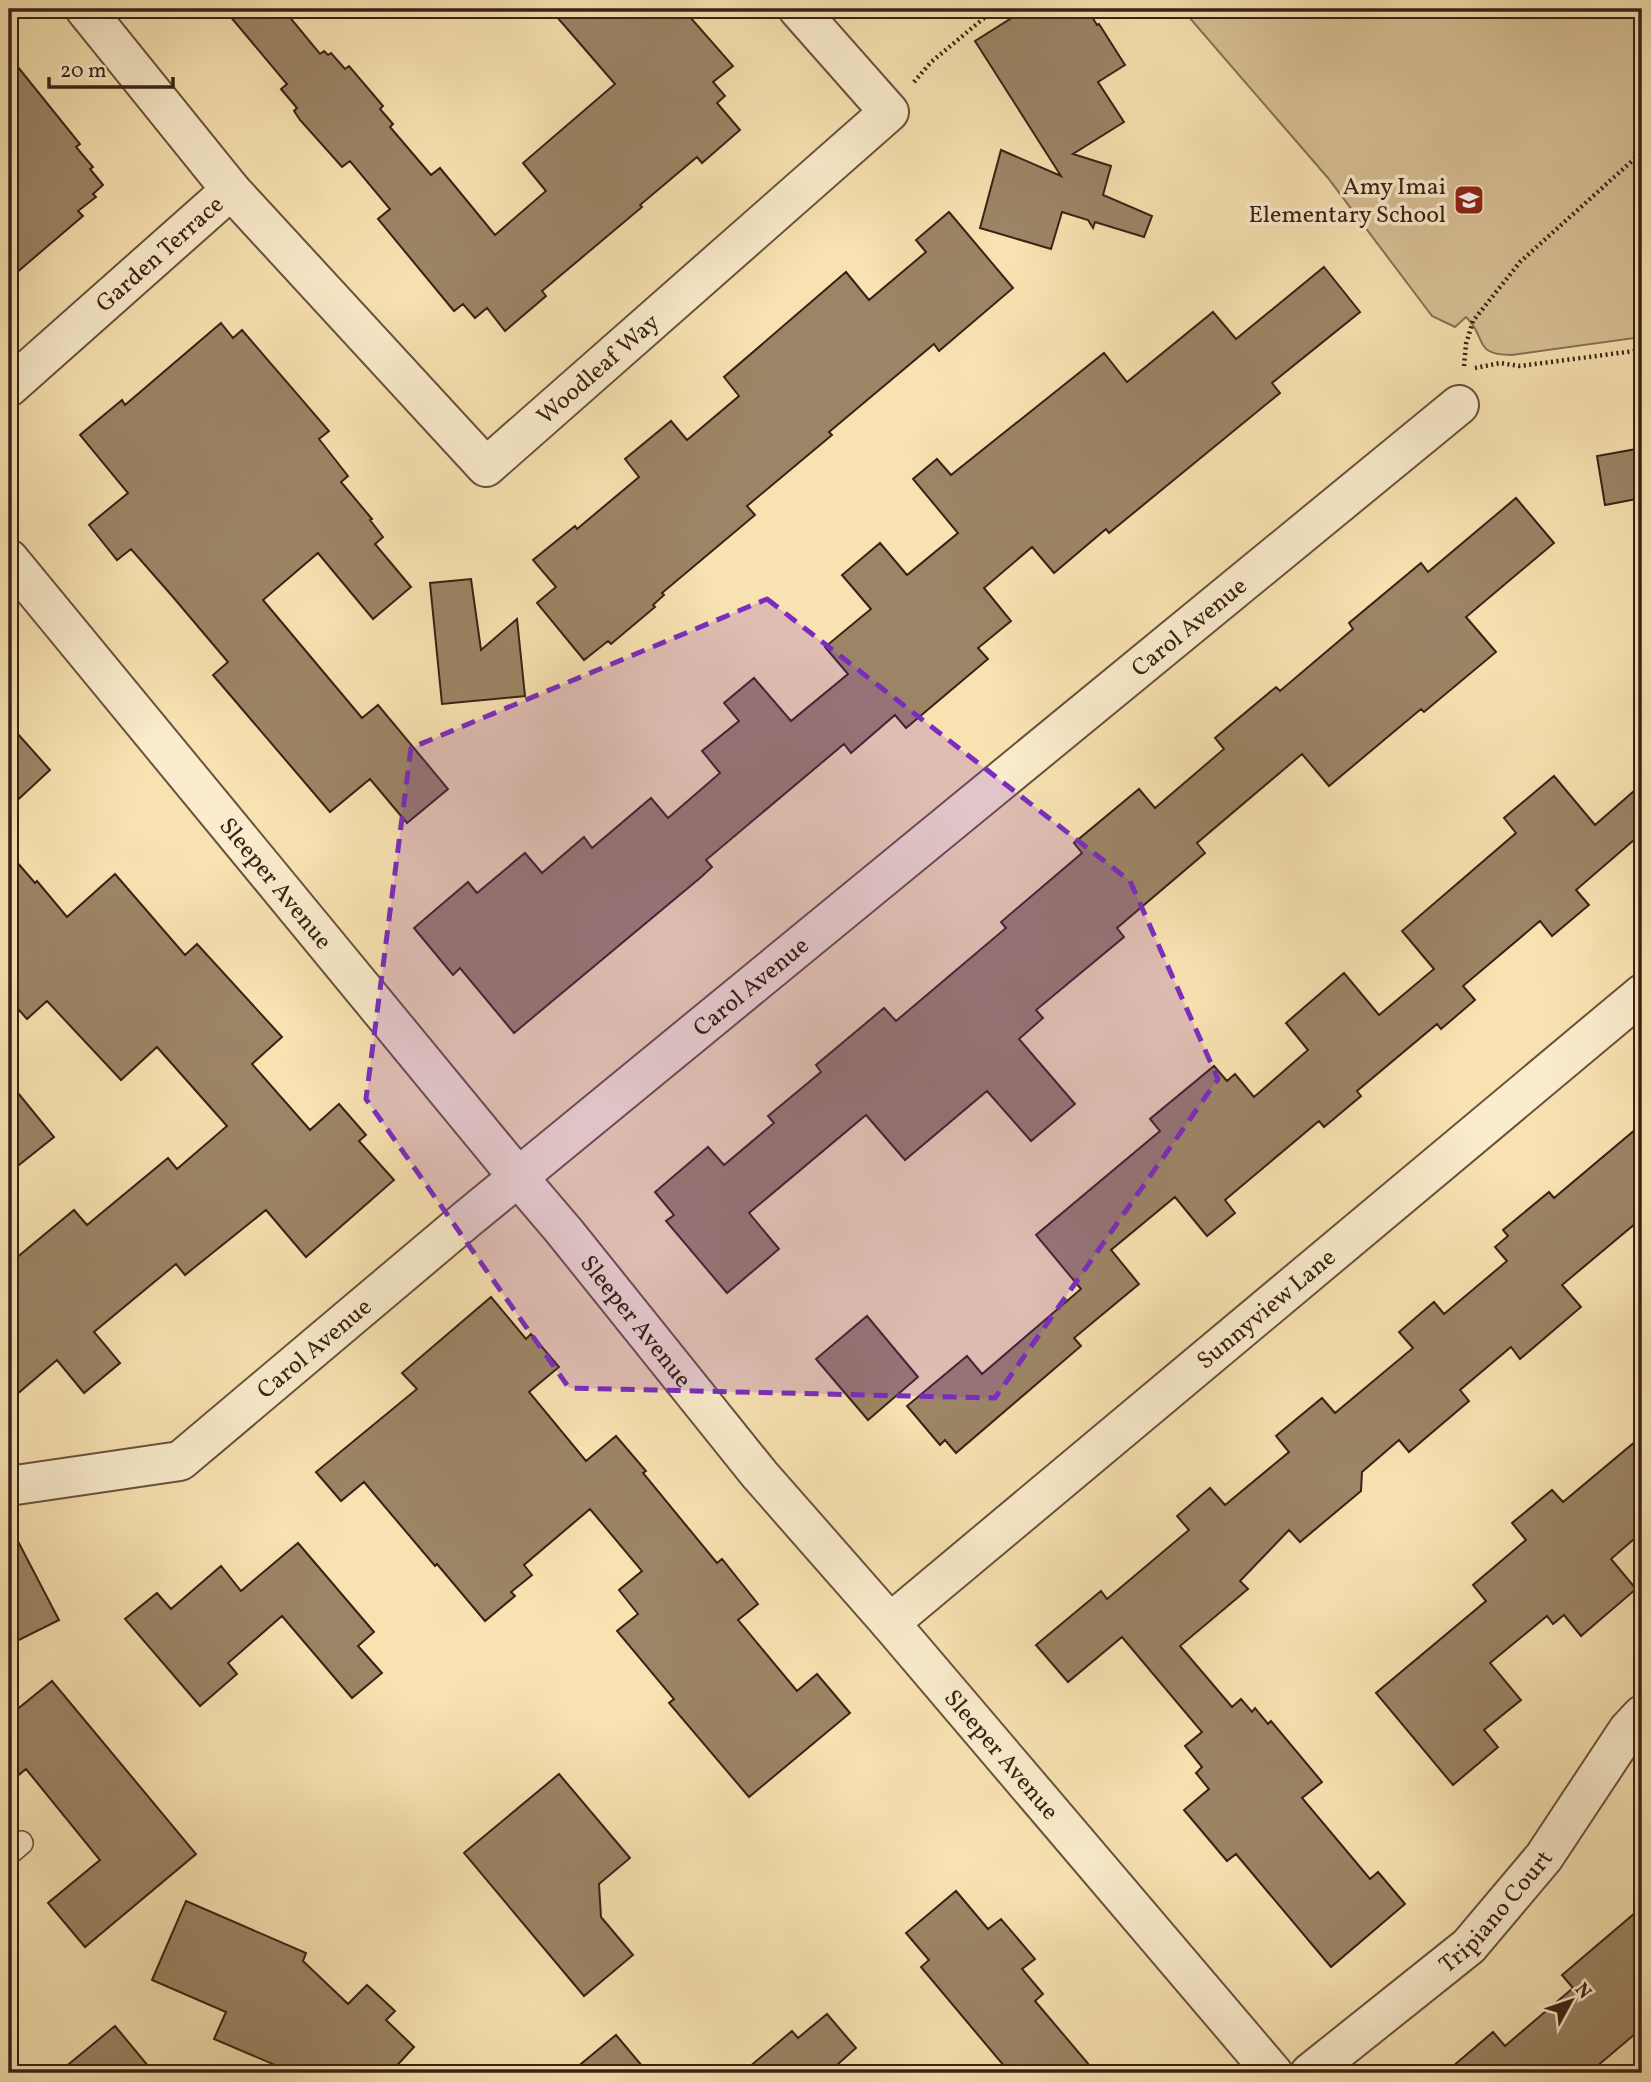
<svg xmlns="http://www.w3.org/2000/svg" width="1651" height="2082" font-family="Vollkorn,serif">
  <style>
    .green { fill: #d8c196; stroke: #887156; stroke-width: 2 }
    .building { fill: #9c8566; stroke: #392115; stroke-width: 2 }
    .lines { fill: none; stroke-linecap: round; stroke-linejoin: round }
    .service-casing { stroke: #69513c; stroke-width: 26 }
    .minor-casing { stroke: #69513c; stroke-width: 42 }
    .path { stroke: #392115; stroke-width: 4.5; stroke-dasharray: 2 3.5; stroke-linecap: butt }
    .service { stroke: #faeccc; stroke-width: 23 }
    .minor { stroke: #faeccc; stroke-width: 38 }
    .marked { fill: #7b2cbf; fill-opacity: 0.2; stroke: #7b2cbf; stroke-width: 5; stroke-dasharray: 14 9; stroke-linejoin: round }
    .labels { text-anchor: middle; stroke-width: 7; stroke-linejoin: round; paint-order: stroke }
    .poi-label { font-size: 24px; fill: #392115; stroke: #faeccc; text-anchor: end }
    .street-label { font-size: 24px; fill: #392115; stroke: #faeccc }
  </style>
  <rect width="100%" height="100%" fill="#f8e2b1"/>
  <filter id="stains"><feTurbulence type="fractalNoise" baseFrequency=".00286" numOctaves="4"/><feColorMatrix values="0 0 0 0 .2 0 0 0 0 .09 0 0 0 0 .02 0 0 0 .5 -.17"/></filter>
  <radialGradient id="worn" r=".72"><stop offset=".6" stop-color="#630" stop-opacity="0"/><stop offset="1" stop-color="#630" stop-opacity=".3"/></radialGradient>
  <path class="green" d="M1182 9H1642V337L1512 355C1472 355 1488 338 1466 317L1455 327 1432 316 1328 178Z"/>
  <path class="building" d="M224 9H283L320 54 324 51 328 55 331 53 345 69 349 66 383 106 380 109 393 124 390 127 431 175 440 168 495 235 546 191 523 163 615 84 550 9H683L733 66 713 82 725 96 717 103 740 130 702 163 697 157 640 205 642 207 542 291 546 296 505 331 487 308 475 318 463 304 454 311 378 219 390 209 350 161 342 167 300 120 294 111 297 108 281 89 287 84Z
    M1026 9H1087L1097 25 1099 24 1125 65 1098 82 1124 122 1073 154 1111 166 1103 195 1152 216 1144 237 1095 222 1093 228 1088 220 1062 212 1051 249 980 228 1001 150 1061 176 975 41Z
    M9 56 80 144 76 147 93 167 90 169 103 185 93 194 96 197 78 211 83 216 9 279Z
    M949 212 1013 288 939 351 934 344 829 432 832 435 747 506 755 515 662 593 664 595 653 605 655 607 611 644 608 641 584 660 537 603 556 587 533 560 575 526 577 529 639 477 625 459 671 421 687 440 739 396 724 377 846 272 869 300 926 252 916 240Z
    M1324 267 1360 312 1272 383 1280 393 1109 533 1106 529 1054 573 1032 547 984 588 1011 621 978 648 988 659 906 728 895 715 851 753 844 744 706 860 712 867 700 878 514 1033 460 968 453 975 414 928 468 882 477 893 525 853 542 873 584 837 592 848 651 798 668 818 720 773 702 751 739 721 724 703 754 678 791 721 848 674 825 647 871 609 842 575 880 543 907 575 958 533 913 479 937 459 951 475 1104 353 1127 382 1213 312 1236 339Z
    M221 323 233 338 242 330 329 431 319 439 348 476 341 482 372 519 370 520 383 537 375 544 411 587 373 619 318 553 263 600 362 718 378 705 448 789 407 823 370 779 330 812 213 675 228 662 173 597 131 549 117 560 89 525 128 493 80 435 122 400 125 405Z
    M1642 448V498L1605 505 1597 456Z
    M1516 498 1554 543 1466 617 1496 652 1424 712 1421 709 1329 786 1302 754 1197 843 1205 853 1117 928 1124 937 1036 1010 1043 1018 1019 1039 1075 1104 1031 1141 987 1091 905 1160 866 1115 749 1213 779 1249 727 1293 666 1221 674 1215 655 1192 708 1147 724 1165 774 1123 768 1116 821 1072 816 1065 884 1008 896 1021 1006 928 1001 922 1082 853 1074 843 1139 789 1155 808 1224 749 1215 738 1276 687 1280 691 1353 629 1349 623 1421 563 1428 572Z
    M471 579 481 650 517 619 525 696 442 704 430 583Z
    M9 724 50 770 9 808Z
    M1554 776 1595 825 1642 784V833L1576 890 1589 905 1552 936 1540 921 1463 986 1475 1000 1441 1029 1437 1024 1357 1091 1361 1096 1324 1127 1319 1121 1225 1200 1235 1213 1207 1236 1175 1197 1111 1250 1139 1284 1074 1338 1081 1346 956 1453 945 1440 940 1445 907 1406 967 1356 982 1374 1081 1289 1036 1235 1160 1131 1150 1119 1214 1066 1227 1081 1235 1074 1254 1097 1308 1050 1286 1023 1344 973 1379 1015 1434 969 1402 931 1516 833 1504 818Z
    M9 853 35 883 37 881 67 917 115 874 185 955 197 944 282 1037 252 1064 310 1130 339 1104 366 1135 359 1141 394 1180 306 1257 266 1210 185 1275 176 1264 94 1332 120 1363 84 1393 57 1360 9 1401V1264L74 1210 87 1225 168 1158 177 1169 227 1126 157 1047 121 1080 47 1001 27 1019 9 999Z
    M9 1082 54 1137 9 1173Z
    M1642 1124V1218L1562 1285 1581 1307 1520 1359 1511 1347 1460 1390 1469 1401 1409 1452 1399 1440 1362 1472 1361 1491 1300 1542 1289 1530 1240 1581 1248 1589 1180 1646 1232 1707 1241 1699 1252 1712 1255 1708 1268 1724 1271 1721 1322 1782 1302 1798 1370 1879 1378 1872 1405 1904 1331 1967 1236 1854 1227 1861 1184 1810 1209 1789 1196 1773 1202 1767 1185 1746 1202 1732 1122 1637 1068 1682 1036 1645 1101 1591 1107 1599 1189 1530 1177 1516 1210 1488 1225 1505 1289 1452 1276 1436 1322 1398 1335 1413 1413 1348 1399 1332 1434 1302 1444 1314 1507 1261 1495 1247 1508 1236 1503 1230 1549 1192 1554 1198Z
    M491 1297 526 1339 531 1334 559 1367 529 1392 586 1461 616 1436 646 1471 643 1473 717 1563 722 1559 758 1604 738 1620 797 1691 817 1674 850 1713 749 1797 669 1703 674 1699 617 1631 638 1614 619 1590 642 1571 590 1509 524 1565 532 1575 511 1592 515 1596 485 1621 437 1564 435 1566 364 1482 341 1501 316 1472 417 1389 402 1373Z
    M867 1316 918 1377 868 1420 816 1359Z
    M1642 1436V1532L1611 1559 1636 1589 1581 1636 1564 1615 1553 1624 1547 1616 1490 1663 1521 1700 1484 1730 1498 1747 1453 1785 1376 1693 1486 1601 1473 1585 1526 1540 1512 1523 1552 1490 1563 1502Z
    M9 1524 59 1620 9 1645Z
    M298 1543 374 1632 358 1646 382 1673 352 1698 282 1616 228 1663 237 1674 200 1706 125 1619 157 1593 171 1609 221 1566 241 1591Z
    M52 1681 196 1854 85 1947 48 1903 100 1860 26 1769 9 1783V1716Z
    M559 1774 630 1858 599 1884 601 1917 633 1955 584 1996 464 1853Z
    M956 1891 988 1929 1001 1919 1035 1959 1022 1969 1043 1994 1035 2001 1096 2073H1010L921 1967 929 1960 906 1933Z
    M186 1901 306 1953 303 1961 348 2004 367 1985 395 2011 386 2020 414 2047 390 2073H287L280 2067 214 2039 226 2012 152 1980Z
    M1642 1907V2028L1589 2073H1445L1493 2032 1505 2046 1573 1988 1562 1975Z
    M827 2014 856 2048 828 2073H742L792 2031 798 2038Z
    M115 2026 154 2073H58Z
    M616 2035 648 2073H570Z"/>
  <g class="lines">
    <g class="service-casing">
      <path id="service" d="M9 1853 21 1843"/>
    </g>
    <g class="minor-casing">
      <g id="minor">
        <path id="s1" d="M85 9 231 190 486 467 889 112 798 9"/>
        <path id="s2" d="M9 387 231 190"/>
        <path id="s3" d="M9 559 518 1177 564 1231 760 1475 890 1623 1273 2073"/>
        <path id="s4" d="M9 1486 180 1461 467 1219 1459 405"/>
        <path id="s5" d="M890 1623 1642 994"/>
        <path id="s6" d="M1310 2073 1469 1946 1544 1857 1628 1730 1642 1715"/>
      </g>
    </g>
    <path class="path" d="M914 82 931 62 995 9
      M1464 366 1466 344 1473 321 1520 262 1642 152
      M1475 368 1500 363 1520 366 1642 350"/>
    <use href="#service" class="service"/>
    <use href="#minor" class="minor"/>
  </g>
  <path class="marked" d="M767 599 1130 881 1218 1079 995 1398 569 1388 366 1099 411 748Z"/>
  <defs>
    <g id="school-square" transform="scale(1.575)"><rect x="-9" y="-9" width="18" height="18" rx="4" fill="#8f2418" stroke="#faeccc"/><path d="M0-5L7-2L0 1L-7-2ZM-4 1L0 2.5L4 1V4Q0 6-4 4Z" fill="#fff"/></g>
  </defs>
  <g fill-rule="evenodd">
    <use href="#school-square" x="1469" y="200"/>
  </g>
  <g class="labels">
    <g class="poi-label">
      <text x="1446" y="194">Amy Imai<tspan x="1446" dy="28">Elementary School</tspan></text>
    </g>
    <g class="street-label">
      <text dy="8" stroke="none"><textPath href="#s2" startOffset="201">Garden Terrace</textPath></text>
      <text dy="8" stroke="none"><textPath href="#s1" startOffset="758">Woodleaf Way</textPath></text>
      <text dy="8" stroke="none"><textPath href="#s4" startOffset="1482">Carol Avenue</textPath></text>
      <text dy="8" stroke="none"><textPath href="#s3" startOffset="420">Sleeper Avenue</textPath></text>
      <text dy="8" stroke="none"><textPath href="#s4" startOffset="915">Carol Avenue</textPath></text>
      <text dy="8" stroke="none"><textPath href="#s5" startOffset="490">Sunnyview Lane</textPath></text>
      <text dy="8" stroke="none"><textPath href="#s3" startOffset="987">Sleeper Avenue</textPath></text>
      <text dy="8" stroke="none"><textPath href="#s4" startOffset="348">Carol Avenue</textPath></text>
      <text dy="8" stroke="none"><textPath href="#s3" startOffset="1554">Sleeper Avenue</textPath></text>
      <text dy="8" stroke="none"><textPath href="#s6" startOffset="247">Tripiano Court</textPath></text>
    </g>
  </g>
  <rect width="1651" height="2082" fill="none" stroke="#f8e2b1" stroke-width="35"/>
  <rect x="10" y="10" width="1630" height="2061" fill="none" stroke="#392115" stroke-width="3.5"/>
  <rect x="18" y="18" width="1616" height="2047" fill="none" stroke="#392115" stroke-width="2"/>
  <g transform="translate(1571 2001) rotate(50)" stroke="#faeccc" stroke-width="5" paint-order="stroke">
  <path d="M0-5L12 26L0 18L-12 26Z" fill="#392115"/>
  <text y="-10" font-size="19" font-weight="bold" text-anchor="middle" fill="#392115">N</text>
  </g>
  <path d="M49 77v10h124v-10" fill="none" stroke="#392115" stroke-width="3.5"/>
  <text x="60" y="77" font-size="21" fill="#392115" stroke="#faeccc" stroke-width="5" paint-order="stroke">20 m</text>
  <rect width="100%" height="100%" filter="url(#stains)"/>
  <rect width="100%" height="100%" fill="url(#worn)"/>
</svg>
